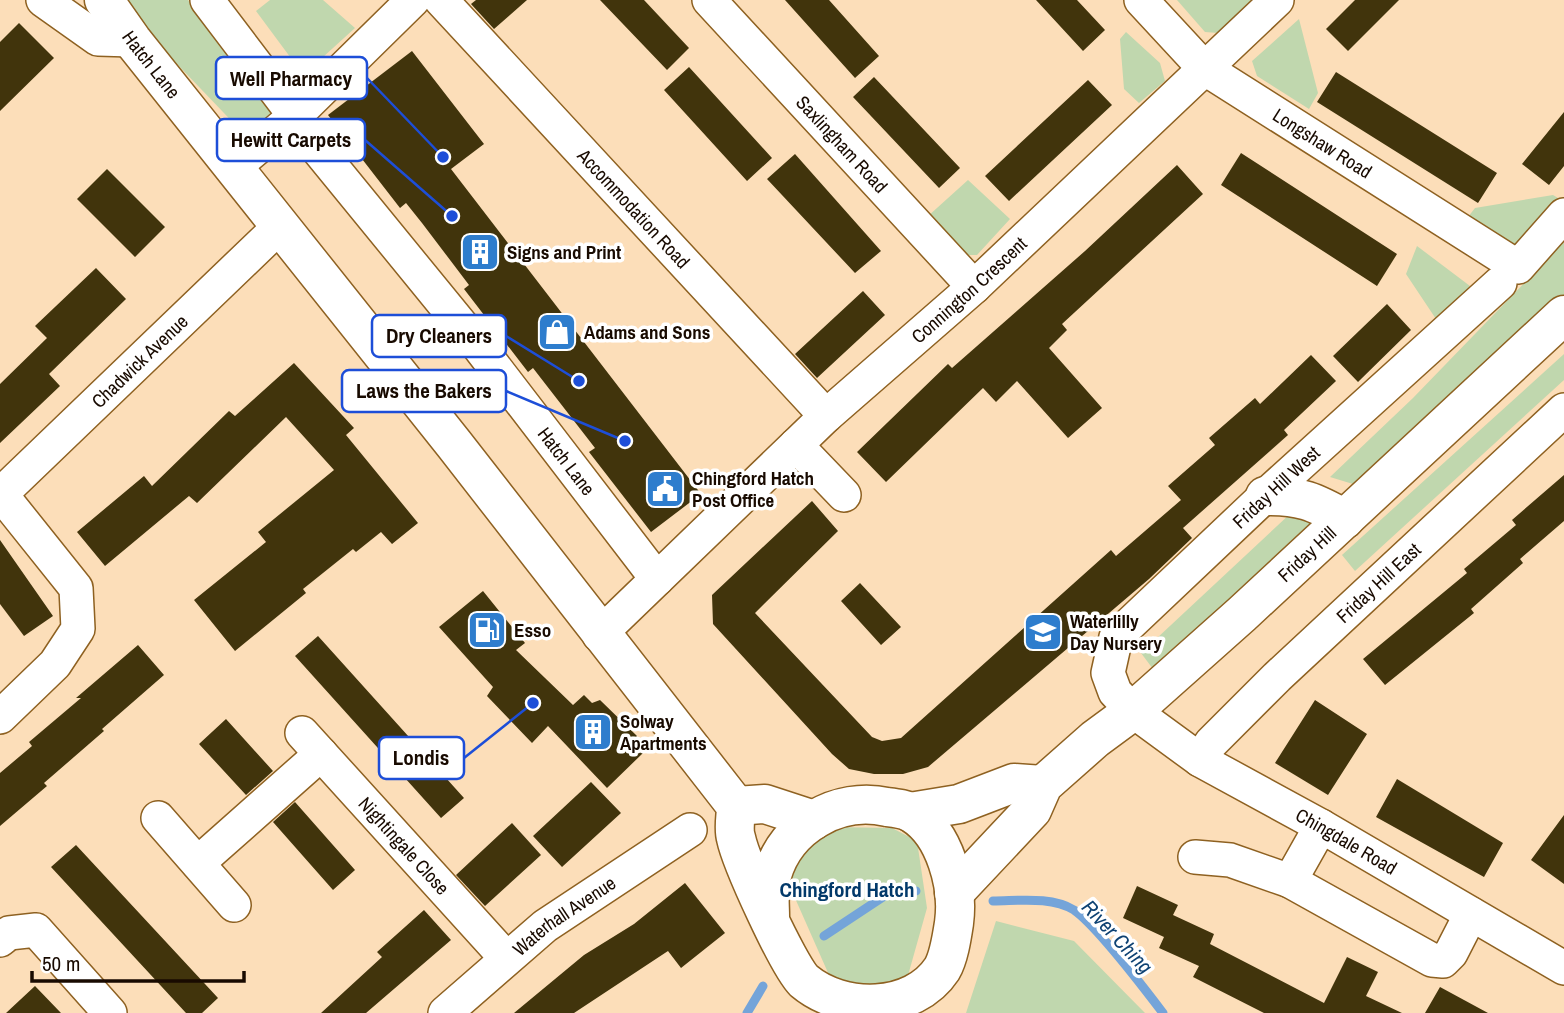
<svg xmlns="http://www.w3.org/2000/svg" width="1564" height="1013" font-family="'Archivo Narrow',sans-serif">
  <style>
    .green { fill: #c0d7ae }
    .lines { fill: none; stroke-linecap: round; stroke-linejoin: round }
    .stream { stroke: #74a4d9; stroke-width: 9 }
    .building { fill: #41340c }
    .minor-casing { stroke: #8e6121; stroke-width: 36 }
    .major-casing { stroke: #8e6121; stroke-width: 41 }
    .minor { stroke: #fff; stroke-width: 33 }
    .major { stroke: #fff; stroke-width: 38 }
    .labels { text-anchor: middle; stroke-width: 7; stroke-linejoin: round; paint-order: stroke }
    .street-label { font-size: 19px; fill: #180a00; stroke: #fff }
    .poi-label { font-size: 19px; font-weight: bold; fill: #180a00; stroke: #fff; text-anchor: start }
    .neighbourhood-label { font-size: 21px; font-weight: bold; fill: #02396a; stroke: #fff }
    .water-label { font-size: 21px; font-style: italic; fill: #0e4273; stroke: #fff }
    .leader { fill: none; stroke: #1d4ed8; stroke-width: 2.5 }
    .callout-dot { fill: #1d4ed8; stroke: #fff; stroke-width: 2.5 }
    .callout { fill: #fff; stroke: #1d4ed8; stroke-width: 2.5 }
    .callout-label { font-size: 21px; text-anchor: middle; font-weight: bold; fill: #180a00 }
  </style>
  <rect width="100%" height="100%" fill="#fcdeb9"/>
  <path class="green" d="M126 0H188L273 112 246 136 154 40Z
    M270 0H323L355 28 311 68 296 65 256 11Z
    M1177 0H1253L1218 33 1205 32Z
    M1299 19 1318 93 1309 109 1257 76 1252 61Z
    M1126 32 1160 63 1165 81 1139 103 1124 89 1120 39Z
    M968 180 1010 219 977 255H965L927 217Z
    M1553 195 1563 201 1515 245 1468 217 1475 208Z
    M1564 242V302L1366 488 1330 477 1413 398Z
    M1417 246 1470 286 1440 325 1406 274Z
    M1564 354V380L1355 571 1342 555Z
    M1291 513 1328 527 1156 673 1141 653Z
    M832 827 892 828 917 841 927 908 907 979 878 995 829 975 787 880 797 856Z
    M996 921 1074 941 1145 1013H966Z"/>
  <g class="lines">
    <path class="stream" d="M993 901C1018 901 1051 896 1074 910 1097 926 1144 988 1163 1013
      M824 936 889 893 916 891
      M747 1013 763 986"/>
  </g>
  <path class="building" d="M476 0H527L494 29 471 4Z
    M600 0H644L689 48 667 70Z
    M785 0H829L879 56 855 78Z
    M1036 0H1077L1105 30 1083 51Z
    M1355 0H1399L1348 51 1326 29Z
    M19 23 54 58 0 111V42Z
    M412 51 484 144 451 169 701 494 651 532 589 452 595 448 533 368 528 372 464 289 469 285 422 223 406 203 400 208 328 115Z
    M689 67 772 158 747 181 664 90Z
    M1336 72 1497 173 1478 203 1317 102Z
    M874 77 960 168 939 188 853 97Z
    M1088 80 1112 105 1009 201 985 176Z
    M1564 112V166L1549 185 1522 164Z
    M1241 153 1397 254 1377 286 1221 185Z
    M795 154 881 251 855 273 767 179Z
    M1177 165 1203 194 1062 324 1067 330 1049 348 1102 408 1068 438 1017 381 996 402 983 388 886 482 857 452 948 364 952 368 1085 251Z
    M107 169 165 227 135 257 77 199Z
    M96 268 126 299 49 374 60 386 0 443V384L47 338 35 326Z
    M863 291 885 315 817 378 795 354Z
    M1387 304 1411 330 1358 382 1333 356Z
    M1311 355 1336 381 1284 430 1288 435 1183 528 1192 538 1149 579 928 767 903 774H874L849 769 832 754 713 624 712 595 812 501 838 531 755 613 872 737 882 741 901 738 1111 550 1116 556 1181 500 1168 486 1215 445 1209 438 1255 398 1260 404Z
    M294 363 354 428 346 435 418 523 392 544 381 532 356 552 353 549 303 589 306 593 235 651 194 600 266 542 258 532 334 470 286 417 197 503 189 496 105 566 77 532 144 476 152 486 229 411 235 416Z
    M1564 475V521L1520 559 1523 563 1471 609 1474 613 1385 685 1363 659 1467 573 1464 569 1516 525 1512 520Z
    M0 540 53 616 24 636 0 604Z
    M860 583 901 627 881 645 841 601Z
    M483 591 525 643 516 650 573 705 584 695 592 703 600 700 637 736 634 745 643 753 607 788 548 726 532 743 487 696 493 687 439 627Z
    M318 636 464 798 441 818 295 656Z
    M138 645 164 675 102 729 104 731 44 783 47 786 0 826V773L32 746 29 742 81 698H76Z
    M1315 700 1367 734 1328 795 1275 763Z
    M226 719 273 771 246 795 199 744Z
    M1397 779 1503 843 1484 877 1376 817Z
    M591 782 621 813 562 867 533 836Z
    M295 802 355 870 333 890 273 822Z
    M1564 815V884L1531 860Z
    M512 823 541 855 485 906 456 875Z
    M76 845 218 998 202 1013H186L51 867Z
    M685 883 725 933 681 968 668 951 574 1013H514L584 955 634 924Z
    M1137 886 1178 905 1173 915 1214 934 1210 944 1324 1003 1347 957 1378 972 1366 996 1402 1013H1264L1193 977 1199 966 1159 948 1164 937 1123 918Z
    M424 910 451 940 366 1013H321L382 957 377 952Z
    M35 986 61 1013H6Z
    M1440 987 1488 1013H1425Z"/>
  <g class="lines">
    <g class="minor-casing">
      <g id="minor">
        <path d="M43 0 98 39 132 40"/>
        <path d="M207 0 295 116"/>
        <path id="s1" d="M441 0 826 416"/>
        <path id="s2" d="M709 0 974 287"/>
        <path id="s3" d="M1141 0 1204 68 1518 267 1564 215"/>
        <path id="s4" d="M293 119 476 343 657 579"/>
        <path d="M233 168 295 116 413 0"/>
        <path id="s5" d="M1500 283 1265 496 1116 637 1108 673 1115 692 1133 711 1200 760 1321 826 1564 968"/>
        <path d="M796 445 844 495"/>
        <path d="M0 493 76 588 78 629 55 664 0 717"/>
        <path id="s6" d="M1 494 279 227"/>
        <path id="s7" d="M599 635 826 416 974 287 1277 0"/>
        <path id="s8" d="M302 733 506 958"/>
        <path id="s9" d="M1200 760 1211 743 1277 677 1564 410"/>
        <path d="M158 818 234 905"/>
        <path d="M1195 857 1230 860 1290 881 1321 826"/>
        <path d="M198 863 321 754"/>
        <path d="M1290 881 1432 960 1443 961 1451 953 1471 914"/>
        <path d="M0 940 9 933 36 930 110 1013"/>
        <path id="s10" d="M445 1013 545 926 690 830"/>
      </g>
    </g>
    <g class="major-casing">
      <g id="major">
        <path id="s11" d="M104 0 132 40 454 444 736 806C736 816 733 829 736 838 741 862 788 965 804 981 842 1013 913 1013 942 969 949 957 952 936 954 923 959 886 945 834 913 814 906 809 896 808 887 807 838 796 786 826 772 875 768 888 770 904 770 917"/>
        <path d="M1265 496C1300 495 1315 502 1345 519"/>
        <path d="M736 806 765 804 814 820"/>
        <path d="M910 812 959 804 1014 783 1043 785"/>
        <path id="s12" d="M954 893 1032 810 1043 785 1095 739 1133 711 1242 614 1564 315"/>
      </g>
    </g>
    <use href="#minor" class="minor"/>
    <use href="#major" class="major"/>
  </g>
  <defs>
    <g id="building-square" transform="scale(2.0125)"><rect x="-9" y="-9" width="18" height="18" rx="4" fill="#2e7dcd" stroke="#fff"/><path d="M-4-6H4V6H1V3H-1V6H-4ZM-2.5-4.3h1.7v1.8h-1.7ZM.8-4.3h1.7v1.8H.8ZM-2.5-1h1.7V.8h-1.7ZM.8-1h1.7V.8H.8Z" fill="#fff"/></g>
    <g id="shop-square" transform="scale(2.0125)"><rect x="-9" y="-9" width="18" height="18" rx="4" fill="#2e7dcd" stroke="#fff"/><path d="M-5-2.5h2.3a2.7 3.5 0 0 1 5.4 0H5L5.5 6h-11ZM-1.5-2.5h3a1.5 2.3 0 0 0-3 0Z" fill="#fff"/></g>
    <g id="civic-square" transform="scale(2.0125)"><rect x="-9" y="-9" width="18" height="18" rx="4" fill="#2e7dcd" stroke="#fff"/><path d="M-.6-6.5H3V-4.5H.6V-3L4-1V1h2V6H-6V1h2V-1L-.6-3ZM-1.2 2.5V6h2.4V2.5Z" fill="#fff"/></g>
    <g id="fuel-square" transform="scale(2.0125)"><rect x="-9" y="-9" width="18" height="18" rx="4" fill="#2e7dcd" stroke="#fff"/><path d="M-5.5-6h7V0h2V4h1.3V-2.5L3-4.5l.8-.8L6-3V5H2.5V1h-1V6h-7ZM-4.2-4.7v3.2H.2V-4.7Z" fill="#fff"/></g>
    <g id="school-square" transform="scale(2.0125)"><rect x="-9" y="-9" width="18" height="18" rx="4" fill="#2e7dcd" stroke="#fff"/><path d="M0-5L7-2L0 1L-7-2ZM-4 1L0 2.5L4 1V4Q0 6-4 4Z" fill="#fff"/></g>
  </defs>
  <g fill-rule="evenodd">
    <use href="#building-square" x="480" y="252"/>
    <use href="#shop-square" x="557" y="332"/>
    <use href="#civic-square" x="665" y="489"/>
    <use href="#fuel-square" x="487" y="630"/>
    <use href="#school-square" x="1043" y="632"/>
    <use href="#building-square" x="593" y="732"/>
  </g>
  <g class="labels">
    <g class="street-label">
      <text dy="7" stroke="none"><textPath href="#s11" startOffset="80">Hatch Lane</textPath></text>
      <text dy="7" stroke="none"><textPath href="#s3" startOffset="233">Longshaw Road</textPath></text>
      <text dy="7" stroke="none"><textPath href="#s2" startOffset="196">Saxlingham Road</textPath></text>
      <text dy="7" stroke="none"><textPath href="#s1" startOffset="284">Accommodation Road</textPath></text>
      <text dy="7" stroke="none"><textPath href="#s7" startOffset="506">Connington Crescent</textPath></text>
      <text dy="7" stroke="none"><textPath href="#s6" startOffset="192">Chadwick Avenue</textPath></text>
      <text dy="7" stroke="none"><textPath href="#s4" startOffset="438">Hatch Lane</textPath></text>
      <text transform="translate(1276 487) rotate(-43)" y="7">Friday Hill West</text>
      <text dy="7" stroke="none"><textPath href="#s12" startOffset="492">Friday Hill</textPath></text>
      <text dy="7" stroke="none"><textPath href="#s9" startOffset="252">Friday Hill East</textPath></text>
      <text dy="7" stroke="none"><textPath href="#s5" startOffset="856">Chingdale Road</textPath></text>
      <text dy="7" stroke="none"><textPath href="#s8" startOffset="152">Nightingale Close</textPath></text>
      <text dy="7" stroke="none"><textPath href="#s10" startOffset="154">Waterhall Avenue</textPath></text>
    </g>
    <g class="poi-label">
      <text x="507" y="259">Signs and Print</text>
      <text x="584" y="339">Adams and Sons</text>
      <text x="692" y="485">Chingford Hatch<tspan x="692" dy="22">Post Office</tspan></text>
      <text x="1070" y="628">Waterlilly<tspan x="1070" dy="22">Day Nursery</tspan></text>
      <text x="514" y="637">Esso</text>
      <text x="620" y="728">Solway<tspan x="620" dy="22">Apartments</tspan></text>
    </g>
    <g class="neighbourhood-label">
      <text x="847" y="897">Chingford Hatch</text>
    </g>
    <g class="water-label">
      <text transform="translate(1117 937) rotate(47)" y="7">River Ching</text>
    </g>
  </g>
  <path class="leader" d="M443 157L367 78M452 216L365 140M579 381L506 336M625 441L506 391M533 703L464 758"/>
  <g class="callout-dot">
    <circle cx="443" cy="157" r="7"/>
    <circle cx="452" cy="216" r="7"/>
    <circle cx="579" cy="381" r="7"/>
    <circle cx="625" cy="441" r="7"/>
    <circle cx="533" cy="703" r="7"/>
  </g>
  <g class="callout">
    <rect x="216" y="57" width="151" height="42" rx="7"/>
    <rect x="217" y="119" width="148" height="42" rx="7"/>
    <rect x="372" y="315" width="134" height="42" rx="7"/>
    <rect x="342" y="370" width="164" height="42" rx="7"/>
    <rect x="379" y="737" width="85" height="42" rx="7"/>
  </g>
  <g class="callout-label">
    <text x="291" y="86">Well Pharmacy</text>
    <text x="291" y="147">Hewitt Carpets</text>
    <text x="439" y="343">Dry Cleaners</text>
    <text x="424" y="398">Laws the Bakers</text>
    <text x="421" y="765">Londis</text>
  </g>
  <path d="M32 971v10h212v-10" fill="none" stroke="#180a00" stroke-width="3.5"/>
  <text x="42" y="971" font-size="21" fill="#180a00" stroke="#ffffff" stroke-width="5" paint-order="stroke">50 m</text>
</svg>
